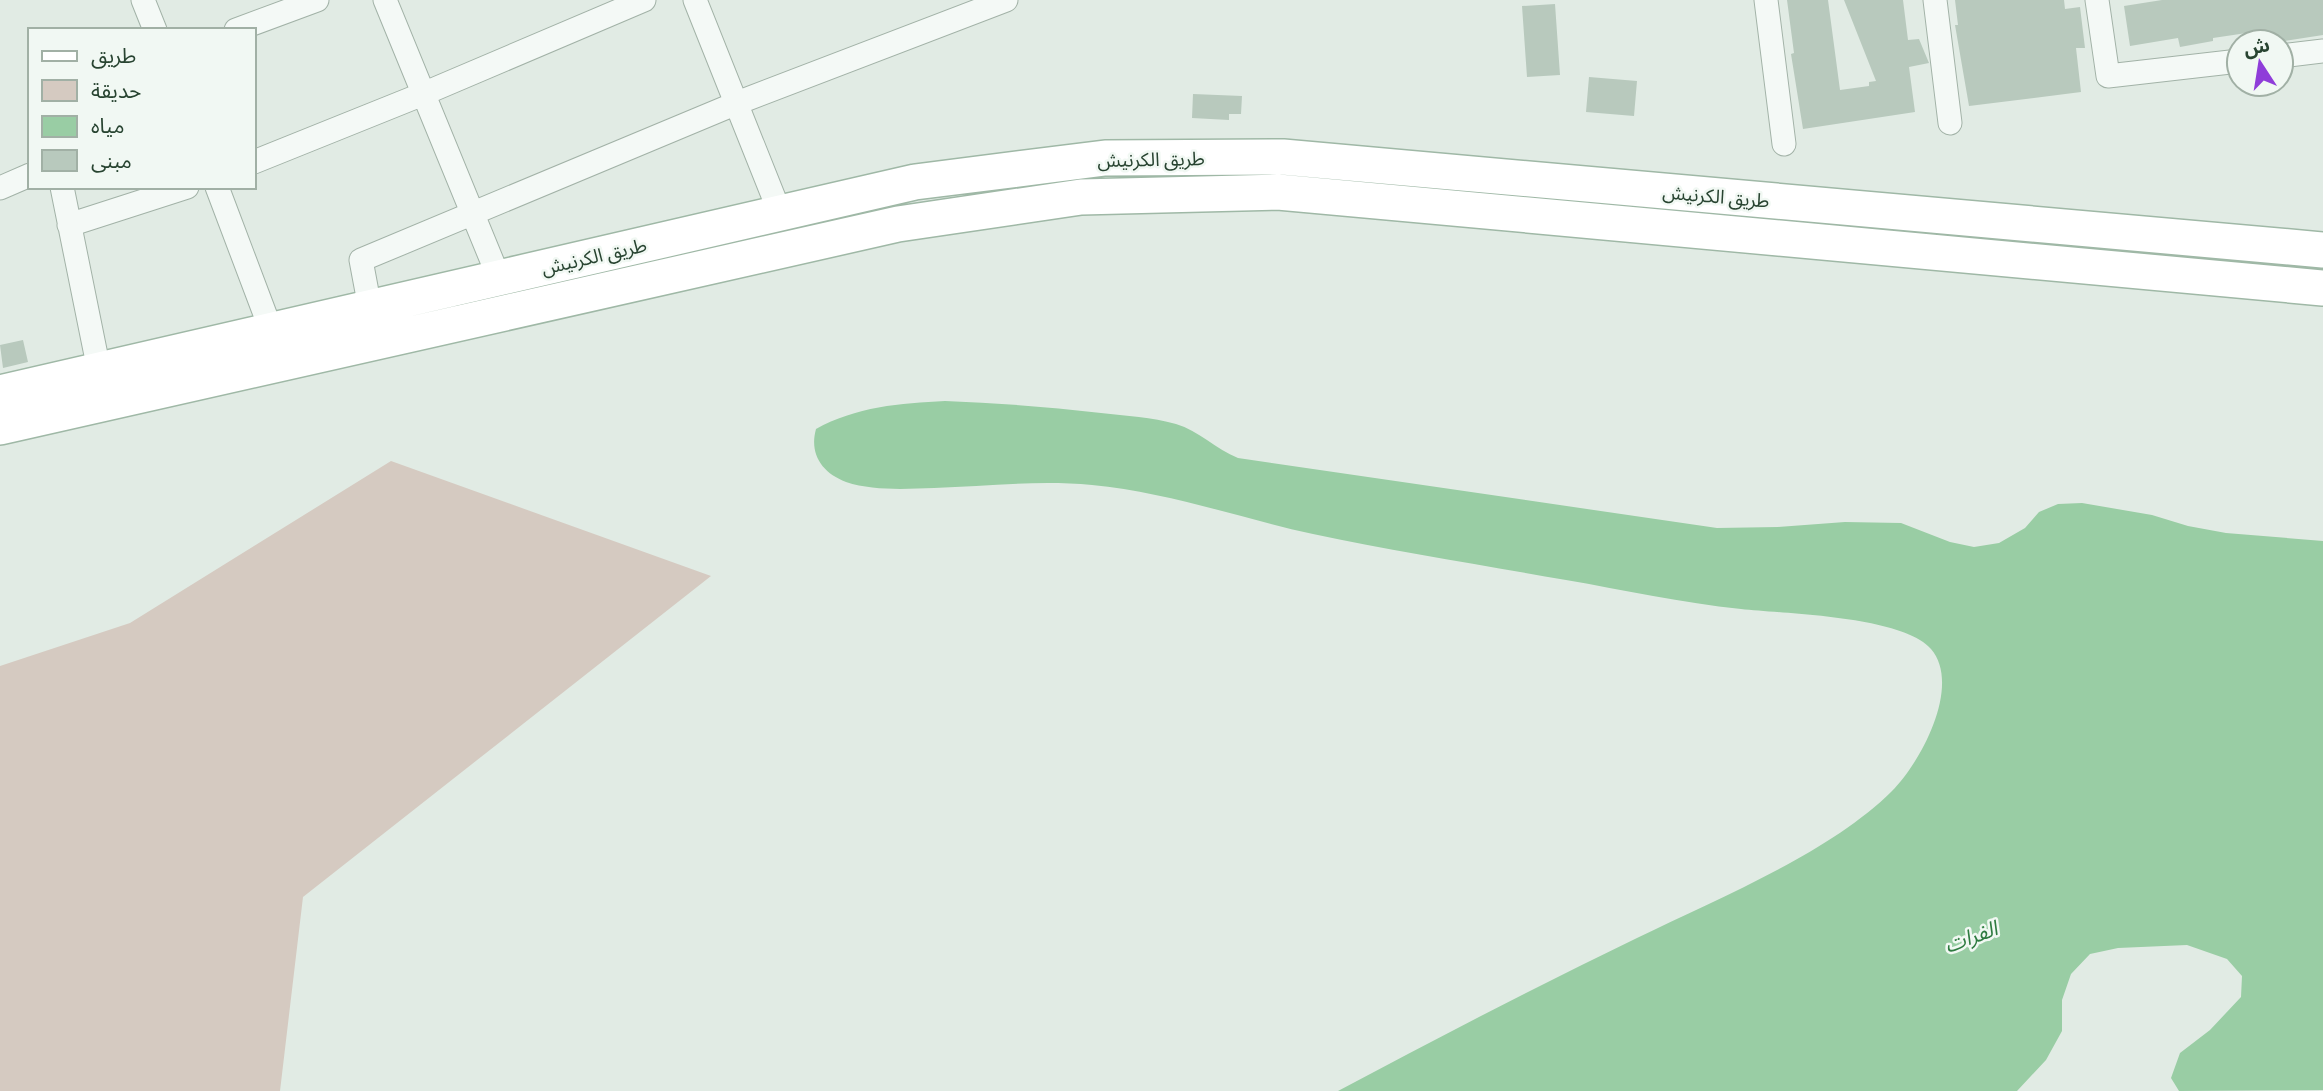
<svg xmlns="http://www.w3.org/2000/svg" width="2323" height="1091" font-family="Signika,'Noto Sans Arabic',sans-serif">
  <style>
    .green { fill: #d5cac1 }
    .water { fill: #99cda4 }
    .building { fill: #b8c9bd }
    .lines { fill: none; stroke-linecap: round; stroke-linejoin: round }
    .minor-casing { stroke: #a2b2a7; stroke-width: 25 }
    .primary-casing { stroke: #9fb8a6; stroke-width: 38 }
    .minor { stroke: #f4f9f6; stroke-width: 23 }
    .primary { stroke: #fff; stroke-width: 35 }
    .labels { text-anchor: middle; stroke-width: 5; stroke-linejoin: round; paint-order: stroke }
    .street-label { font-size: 19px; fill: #284431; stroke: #f1f8f3 }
    .water-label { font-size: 21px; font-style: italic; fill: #2e7b40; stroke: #f1f8f3 }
  </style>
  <rect width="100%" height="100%" fill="#e1ebe4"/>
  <path class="green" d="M391 461 711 576 303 897 280 1091H0V666L130 623Z"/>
  <path class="water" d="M945 401C997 403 1049 407 1101 413 1126 416 1152 417 1176 424 1199 431 1216 449 1238 458L1717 528 1778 527 1845 522 1901 523 1950 542 1974 547 1999 543 2025 528 2039 512 2058 504 2082 503 2152 515 2188 526 2226 533 2323 541V1090L2179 1091 2171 1078 2180 1053 2210 1030 2241 997 2242 976 2227 959 2187 945 2118 948 2090 954 2071 974 2062 1000V1031L2046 1060 2017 1091H1338C1437 1038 1536 987 1637 938 1717 899 1830 853 1892 791 1921 762 1962 685 1931 649 1902 616 1786 614 1741 609 1682 603 1624 590 1566 580 1482 565 1397 552 1313 534 1240 518 1167 492 1092 485 1039 480 987 486 934 488 906 489 873 491 846 482 822 473 809 454 816 429 855 407 901 403 945 401Z"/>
  <path class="building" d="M1787 0H1828L1840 90 1869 86V82L1876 81 1844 0H1903L1908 40 1919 39 1929 63 1909 67 1915 112 1803 129 1791 54 1794 53Z
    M1955 0H2064L2065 9 2080 7 2085 48H2076L2081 92 1969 106 1955 25H1958Z
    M2162 0H2323V35L2278 42H2262L2260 31 2213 38V41L2180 47 2178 38 2130 46 2124 6Z
    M1555 4 1560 75 1527 77 1522 6Z
    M1589 77 1637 81 1634 116 1586 112Z
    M1193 94 1242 96 1241 114H1229V120L1192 118Z
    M23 340 28 362 3 368 0 345Z"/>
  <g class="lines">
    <g class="minor-casing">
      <path id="minor" d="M143 0 155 30
        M385 0 499 278
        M695 0 780 213
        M1766 0 1784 144
        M1935 0 1950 123
        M2097 0 2108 76 2239 61
        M236 30 317 0
        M2281 56 2323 51
        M254 162 423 94 644 0
        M62 187 99 370
        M217 187 271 330
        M0 188 30 175
        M69 225 187 187
        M370 308 361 260 737 103 1006 0"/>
    </g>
    <g class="primary-casing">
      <path id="primary" d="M0 393 915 182 1105 158 1283 157 2323 250
        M0 427 898 224 1081 197 1278 192 2323 288"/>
    </g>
    <use href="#minor" class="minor"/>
    <use href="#primary" class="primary"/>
  </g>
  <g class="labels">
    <g class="street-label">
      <text transform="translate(1151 159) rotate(-1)" y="7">طريق الكرنيش</text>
      <text transform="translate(1716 196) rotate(5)" y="7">طريق الكرنيش</text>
      <text transform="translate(594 256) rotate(-13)" y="7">طريق الكرنيش</text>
    </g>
    <g class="water-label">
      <text transform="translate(1971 937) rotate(-20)" y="7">الفرات</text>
    </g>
  </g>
  <rect x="28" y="28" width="228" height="161" fill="#f1f8f3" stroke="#a1b0a5" stroke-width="2"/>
  <rect x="42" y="51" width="35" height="10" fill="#ffffff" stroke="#a1b0a5" stroke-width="2"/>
  <text x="91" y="63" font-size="21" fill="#284431">طريق</text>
  <rect x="42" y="80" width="35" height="21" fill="#d5cac1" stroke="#a1b0a5" stroke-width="2"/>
  <text x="91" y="98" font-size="21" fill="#284431">حديقة</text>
  <rect x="42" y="116" width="35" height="21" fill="#99cda4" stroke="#a1b0a5" stroke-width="2"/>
  <text x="91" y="133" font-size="21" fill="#284431">مياه</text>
  <rect x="42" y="150" width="35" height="21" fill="#b8c9bd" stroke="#a1b0a5" stroke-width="2"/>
  <text x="91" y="168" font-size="21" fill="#284431">مبنى</text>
  <g transform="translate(2260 63) rotate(348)"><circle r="33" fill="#f1f8f3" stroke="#a1b0a5" stroke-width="2"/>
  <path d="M0-5L12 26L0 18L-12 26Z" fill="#8f3dd9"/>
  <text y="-10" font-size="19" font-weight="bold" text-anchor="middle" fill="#284431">ش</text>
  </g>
</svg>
